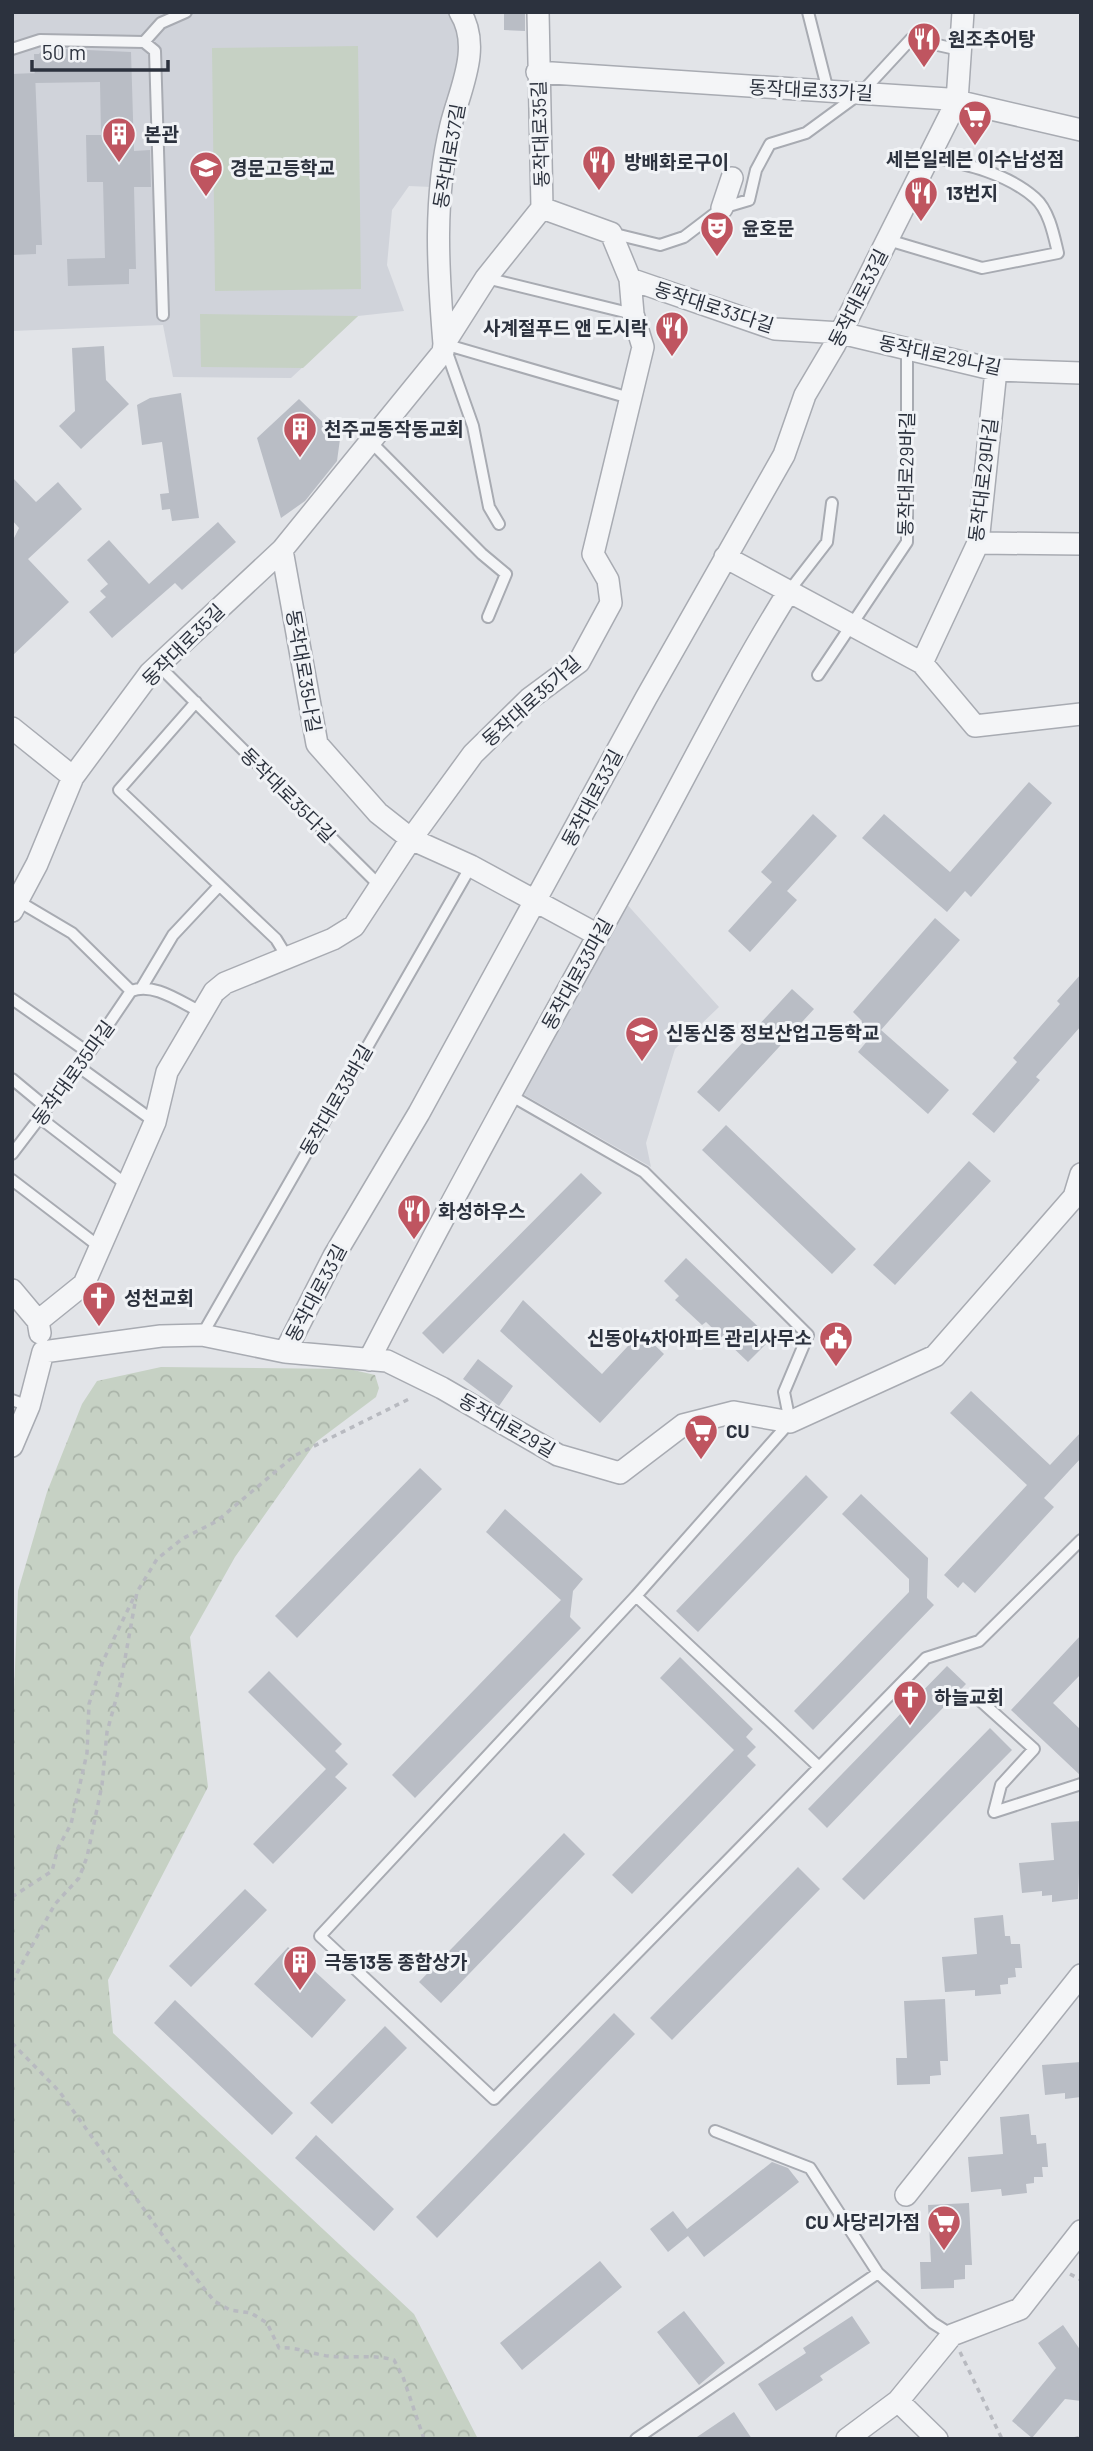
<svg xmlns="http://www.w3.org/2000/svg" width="1093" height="2451" font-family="Barlow,'Noto Sans KR',sans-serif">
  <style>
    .built { fill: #d0d3da }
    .forest { fill: url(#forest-crowns) }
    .garden { fill: #c6d1c4 }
    .building { fill: #b9bdc5 }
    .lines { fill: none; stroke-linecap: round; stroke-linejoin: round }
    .service-casing { stroke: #a8abb2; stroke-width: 14 }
    .minor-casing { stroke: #a8abb2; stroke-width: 24 }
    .path { stroke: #b8bac0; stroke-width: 3.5; stroke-dasharray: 5 5; stroke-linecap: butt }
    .service { stroke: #f4f5f7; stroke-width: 10 }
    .minor { stroke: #f4f5f7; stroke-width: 21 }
    .labels { text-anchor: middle; stroke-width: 6; stroke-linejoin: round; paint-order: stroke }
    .poi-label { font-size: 19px; font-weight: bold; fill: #2c323e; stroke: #f1f3f6; text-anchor: start }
    .street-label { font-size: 19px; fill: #2c323e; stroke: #f1f3f6 }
  </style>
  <defs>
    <pattern id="forest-crowns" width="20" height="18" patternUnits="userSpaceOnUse" patternTransform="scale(1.75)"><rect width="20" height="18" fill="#c6d1c4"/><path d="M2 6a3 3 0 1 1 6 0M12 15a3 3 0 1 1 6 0" fill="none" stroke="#aab4a9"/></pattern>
  </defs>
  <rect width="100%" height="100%" fill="#e2e4e8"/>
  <path class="built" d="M12 12H457L465 56 431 187 409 186 392 210 387 265 404 311 358 316 291 378 173 377 163 325 12 331Z
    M624 901 719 1007 675 1049 646 1143 651 1167 521 1093Z"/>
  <path class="forest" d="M161 1367 349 1369 375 1375 379 1388 376 1397 316 1442 235 1557 190 1637 208 1787 108 1980 113 2033 414 2314 478 2439H12V1743L18 1591 47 1492 82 1404 97 1381Z"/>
  <path class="garden" d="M358 46 361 289 215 291 212 48Z
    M200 314 358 316 303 368 201 367Z"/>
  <path class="building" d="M504 12H525V31L504 30Z
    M43 48 131 52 134 151 150 150 151 187H134L136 269H129V284L68 286 67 259 105 258 103 182H87L86 135H101L100 82 35 83 34 54H39Z
    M35 73 42 245H36V254L12 255V74Z
    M104 346 106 380 129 404 81 449 59 426 75 411 72 348Z
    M181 393 199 518 172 521 170 509 162 510 160 494 169 493 162 442 142 445 137 405 150 398Z
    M299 399 340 439 337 461 305 501 281 518 257 438Z
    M12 477 36 502 58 482 82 509 28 559 69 602 12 656V542L19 528 12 520Z
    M218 522 236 542 182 590 175 583 112 638 89 612 106 597 100 591 108 584 87 560 109 540 149 584Z
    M1029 782 1052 803 971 897 965 891 947 912 862 838 884 814 950 872Z
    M813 814 837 836 787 891 797 900 750 952 728 931 772 882 761 872Z
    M935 918 960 940 881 1030 949 1090 928 1114 858 1052 868 1040 855 1029 862 1021 853 1012Z
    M1081 974V1026L1036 1077 1040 1080 994 1133 972 1114 1017 1062 1013 1058 1060 1004 1057 1001Z
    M792 989 814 1009 719 1112 697 1092Z
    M726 1125 856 1249 832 1274 702 1150Z
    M969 1161 991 1181 895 1285 873 1265Z
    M581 1173 602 1193 443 1354 422 1333Z
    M686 1258 771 1339 748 1362 706 1322 702 1325 675 1300 679 1296 664 1281Z
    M523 1300 602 1374 641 1332 664 1354 600 1423 500 1331Z
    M478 1359 513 1386 499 1406 463 1379Z
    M971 1391 1050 1465 1081 1432V1458L1044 1498 1054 1507 975 1593 963 1582 958 1588 944 1575 1027 1485 950 1413Z
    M420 1468 442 1489 297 1638 275 1616Z
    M806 1475 828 1497 698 1632 676 1611Z
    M861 1494 928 1558 927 1598 934 1605 813 1730 794 1711 909 1592V1579L842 1514Z
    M505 1509 583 1579 573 1591 570 1617 581 1628 415 1798 392 1775 561 1600 486 1532Z
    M1081 1635V1674L1053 1703 1081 1730V1776L1011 1710Z
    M680 1657 753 1729 746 1737 756 1747 747 1756 756 1765 632 1894 612 1875 734 1750 660 1678Z
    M947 1666 966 1684 827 1828 808 1809Z
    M269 1671 342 1744 335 1751 348 1764 335 1777 347 1788 273 1864 253 1844 326 1769 248 1692Z
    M990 1728 1012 1750 864 1900 842 1879Z
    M1081 1821 1078 1899 1052 1902V1895L1042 1896V1891L1022 1893 1019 1863 1054 1860 1051 1823Z
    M564 1833 585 1854 441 2003 419 1982Z
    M798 1867 820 1889 672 2040 650 2018Z
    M245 1889 267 1910 191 1987 169 1966Z
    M1003 1915 1005 1936H1010L1011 1944H1020L1022 1968H1015L1016 1977 1008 1978V1984L1000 1985 1001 1994 975 1996V1990L945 1992 942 1957 977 1954 974 1918Z
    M288 1947 346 2000 312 2038 254 1984Z
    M945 1999 948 2061H940L941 2075 930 2076V2084L897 2085 896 2058H907L904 2001Z
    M175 2000 293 2113 272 2135 154 2023Z
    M614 2013 635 2034 437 2238 416 2217Z
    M385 2026 407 2048 332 2124 310 2103Z
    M1081 2062V2097L1065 2099V2093L1045 2095 1042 2065Z
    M1029 2114 1031 2135H1036L1037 2144 1046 2143 1048 2167H1042L1043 2177H1034V2183L1026 2184 1027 2193 1002 2196 1001 2189 971 2192 968 2157 1003 2154 1000 2117Z
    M316 2135 394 2209 374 2231 295 2158Z
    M772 2162 788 2168 799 2182 704 2257 688 2236 668 2252 650 2229 673 2211 687 2229Z
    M969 2203 972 2265H965V2279L954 2280V2288L921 2289 920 2262H931L928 2205Z
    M600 2261 622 2287 522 2370 500 2343Z
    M684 2311 725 2363 699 2385 657 2332Z
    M852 2316 870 2343 820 2376 823 2380 776 2411 758 2384 806 2353 803 2348Z
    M1063 2325 1081 2351V2401L1065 2399 1032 2438 1012 2421 1056 2368 1038 2343Z
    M734 2412 752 2439H694Z"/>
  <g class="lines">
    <g class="service-casing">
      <path id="service" d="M808 12 828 91
        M144 42 155 51 163 315
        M12 49 40 40 144 42 161 23 186 12
        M611 233 660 245 684 237 722 208 749 200 756 170 770 144 806 133 862 92 911 39 960 50
        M888 240 982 268 1058 253C1054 236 1049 210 1035 198 1007 173 965 164 929 156
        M486 278 633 314
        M444 344 633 399
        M445 347 473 426 489 507 499 524
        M370 441 482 554 506 574 488 617
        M789 591 827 542 832 503
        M158 665 381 887
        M818 675 907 542V348
        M196 702 119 790 276 939 287 957
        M18 901 72 933 131 991C154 982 180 1002 201 1012
        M142 987 173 935 218 887
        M12 999 89 1053
        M79 1067 155 1122
        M12 1079 47 1108
        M510 1095 644 1172 808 1335 784 1392 790 1422 636 1596 320 1936 494 2099 926 1658 979 1641 1081 1540
        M40 1118 127 1185
        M12 1154 89 1053 131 991
        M12 1180 101 1248
        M202 1335 471 866
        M12 1400 29 1406
        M636 1596 818 1766
        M974 1695 1034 1749 1001 1785 994 1812
        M994 1812 1081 1784
        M878 2273 933 2323 952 2335
        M636 2439 878 2273 810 2168 715 2131"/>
    </g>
    <g class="minor-casing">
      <path id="minor" d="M537 72 948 99 1081 130
        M722 208 732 178
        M630 279 775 329 841 333 996 370 1081 373
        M444 344C438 271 433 198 451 125 460 89 482 47 460 12
        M978 543 1081 544
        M282 550 317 744 378 813 411 839 471 866 598 935
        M725 557 922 663 975 726 1081 714
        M922 663 978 543 996 370
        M12 728 73 777
        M12 911 37 864 73 777 150 673 282 550 443 352 444 344 486 278 542 208 538 12
        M12 1290 38 1321 40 1333
        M38 1321 84 1284 155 1122 167 1072 214 992 225 983 333 939 354 926 411 839 473 754 529 699 579 662 611 603 608 580 593 554 643 347 633 314 630 279 611 233 542 208
        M285 1352 334 1256 419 1113 646 698 784 455 805 395 834 346 957 101 963 12
        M369 1360C455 1193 546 1029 637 865 688 773 733 680 789 591
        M12 1446 29 1406 43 1352 161 1336 202 1335 285 1352 387 1361 442 1388 558 1455 620 1473 683 1425 734 1412 790 1422 935 1356 1074 1197 1081 1174
        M906 2195 1081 1975
        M898 2401 937 2439
        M847 2439 898 2401 952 2335 1020 2309 1081 2231"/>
    </g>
    <path class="path" d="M12 1897 52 1871 58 1848 71 1824 87 1753 89 1704 103 1661 134 1597
      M12 1982 55 1904 79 1878 87 1857 102 1785 107 1732 121 1681 137 1592 157 1559 182 1539 217 1521 294 1456 409 1399
      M12 2043 59 2091 166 2240 214 2301 230 2310 251 2313 267 2323 279 2348C298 2347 305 2352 322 2355 346 2360 370 2353 394 2360L403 2377 424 2439
      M1070 2274 1081 2280
      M960 2352 1002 2439
      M1074 2439 1081 2437"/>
    <use href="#service" class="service"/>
    <use href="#minor" class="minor"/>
  </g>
  <defs>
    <g id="restaurant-pin" transform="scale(1.75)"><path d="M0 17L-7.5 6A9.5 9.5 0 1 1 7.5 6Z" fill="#bf5560" stroke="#f1f3f6"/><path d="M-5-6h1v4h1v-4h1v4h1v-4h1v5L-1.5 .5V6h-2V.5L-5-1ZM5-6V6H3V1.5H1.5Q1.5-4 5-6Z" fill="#fff"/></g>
    <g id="supermarket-pin" transform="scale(1.75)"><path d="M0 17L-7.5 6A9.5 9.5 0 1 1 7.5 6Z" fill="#bf5560" stroke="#f1f3f6"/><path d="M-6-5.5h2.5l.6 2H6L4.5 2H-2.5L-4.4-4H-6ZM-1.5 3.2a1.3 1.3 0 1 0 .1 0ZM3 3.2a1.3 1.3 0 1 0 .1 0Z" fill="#fff"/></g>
    <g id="building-pin" transform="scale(1.75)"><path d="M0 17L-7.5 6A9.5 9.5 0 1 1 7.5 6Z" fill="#bf5560" stroke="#f1f3f6"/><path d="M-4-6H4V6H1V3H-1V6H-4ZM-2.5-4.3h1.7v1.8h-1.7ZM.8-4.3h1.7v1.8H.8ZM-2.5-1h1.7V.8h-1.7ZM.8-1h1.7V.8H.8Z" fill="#fff"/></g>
    <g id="school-pin" transform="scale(1.75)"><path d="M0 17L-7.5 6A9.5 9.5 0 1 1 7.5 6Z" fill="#bf5560" stroke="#f1f3f6"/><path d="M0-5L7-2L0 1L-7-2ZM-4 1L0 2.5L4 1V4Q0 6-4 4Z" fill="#fff"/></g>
    <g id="theatre-pin" transform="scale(1.75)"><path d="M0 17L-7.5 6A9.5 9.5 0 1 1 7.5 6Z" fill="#bf5560" stroke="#f1f3f6"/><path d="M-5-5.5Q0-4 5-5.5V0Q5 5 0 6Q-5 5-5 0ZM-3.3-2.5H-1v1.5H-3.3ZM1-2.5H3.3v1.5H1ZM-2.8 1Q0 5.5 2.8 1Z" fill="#fff"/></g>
    <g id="church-pin" transform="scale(1.75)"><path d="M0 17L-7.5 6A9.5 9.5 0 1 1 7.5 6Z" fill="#bf5560" stroke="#f1f3f6"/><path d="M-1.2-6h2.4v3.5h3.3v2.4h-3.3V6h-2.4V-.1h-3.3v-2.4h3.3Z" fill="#fff"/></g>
    <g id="civic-pin" transform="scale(1.75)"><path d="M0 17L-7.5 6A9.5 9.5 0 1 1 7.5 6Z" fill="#bf5560" stroke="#f1f3f6"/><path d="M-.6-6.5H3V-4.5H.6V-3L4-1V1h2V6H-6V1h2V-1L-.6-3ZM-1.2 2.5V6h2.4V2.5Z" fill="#fff"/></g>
  </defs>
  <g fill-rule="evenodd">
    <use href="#restaurant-pin" x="924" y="39"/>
    <use href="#supermarket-pin" x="975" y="117"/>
    <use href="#building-pin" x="119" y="134"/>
    <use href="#restaurant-pin" x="599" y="162"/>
    <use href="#school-pin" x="206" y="168"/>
    <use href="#restaurant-pin" x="921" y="193"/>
    <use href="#theatre-pin" x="717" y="228"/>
    <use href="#restaurant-pin" x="672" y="328"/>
    <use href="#building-pin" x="300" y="429"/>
    <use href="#school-pin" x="642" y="1033"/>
    <use href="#restaurant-pin" x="414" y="1211"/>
    <use href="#church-pin" x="99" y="1298"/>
    <use href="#civic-pin" x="836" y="1338"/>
    <use href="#supermarket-pin" x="701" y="1431"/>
    <use href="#church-pin" x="910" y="1697"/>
    <use href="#building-pin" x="300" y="1962"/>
    <use href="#supermarket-pin" x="944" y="2222"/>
  </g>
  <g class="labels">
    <g class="poi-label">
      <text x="948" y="46">원조추어탕</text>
      <text x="144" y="141">본관</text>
      <text x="975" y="166" text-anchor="middle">세븐일레븐 이수남성점</text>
      <text x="624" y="169">방배화로구이</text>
      <text x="230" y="175">경문고등학교</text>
      <text x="946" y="200">13번지</text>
      <text x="742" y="235">윤호문</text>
      <text x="648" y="335" text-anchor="end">사계절푸드 앤 도시락</text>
      <text x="324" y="436">천주교동작동교회</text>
      <text x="666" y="1040">신동신중 정보산업고등학교</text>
      <text x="438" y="1218">화성하우스</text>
      <text x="124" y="1305">성천교회</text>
      <text x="812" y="1345" text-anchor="end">신동아4차아파트 관리사무소</text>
      <text x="726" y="1438">CU</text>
      <text x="934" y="1704">하늘교회</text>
      <text x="324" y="1969">극동13동 종합상가</text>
      <text x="920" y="2229" text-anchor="end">CU 사당리가점</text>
    </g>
    <g class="street-label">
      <text transform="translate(811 90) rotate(3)" y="7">동작대로33가길</text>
      <text transform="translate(540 134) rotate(-92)" y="7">동작대로35길</text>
      <text transform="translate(449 156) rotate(-80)" y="7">동작대로37길</text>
      <text transform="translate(858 298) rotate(-63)" y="7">동작대로33길</text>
      <text transform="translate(714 307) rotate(18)" y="7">동작대로33다길</text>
      <text transform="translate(940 355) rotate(12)" y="7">동작대로29나길</text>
      <text transform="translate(906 474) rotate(-89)" y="7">동작대로29바길</text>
      <text transform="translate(983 480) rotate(-83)" y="7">동작대로29마길</text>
      <text transform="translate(183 645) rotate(-45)" y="7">동작대로35길</text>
      <text transform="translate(304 671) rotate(80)" y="7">동작대로35나길</text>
      <text transform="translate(531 701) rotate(-42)" y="7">동작대로35가길</text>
      <text transform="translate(288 795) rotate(45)" y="7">동작대로35다길</text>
      <text transform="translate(592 798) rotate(-62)" y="7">동작대로33길</text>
      <text transform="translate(577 974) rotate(-61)" y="7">동작대로33마길</text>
      <text transform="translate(73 1073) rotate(-54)" y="7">동작대로35마길</text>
      <text transform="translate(336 1100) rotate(-60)" y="7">동작대로33바길</text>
      <text transform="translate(316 1293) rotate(-62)" y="7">동작대로33길</text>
      <text transform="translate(507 1425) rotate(30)" y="7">동작대로29길</text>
    </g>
  </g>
  <rect width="1093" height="2451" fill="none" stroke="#2c323e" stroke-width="28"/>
  <path d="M32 60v10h136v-10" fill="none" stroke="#2c323e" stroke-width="3.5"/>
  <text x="42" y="60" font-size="21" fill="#2c323e" stroke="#f1f3f6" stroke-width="5" paint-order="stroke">50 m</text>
</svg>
